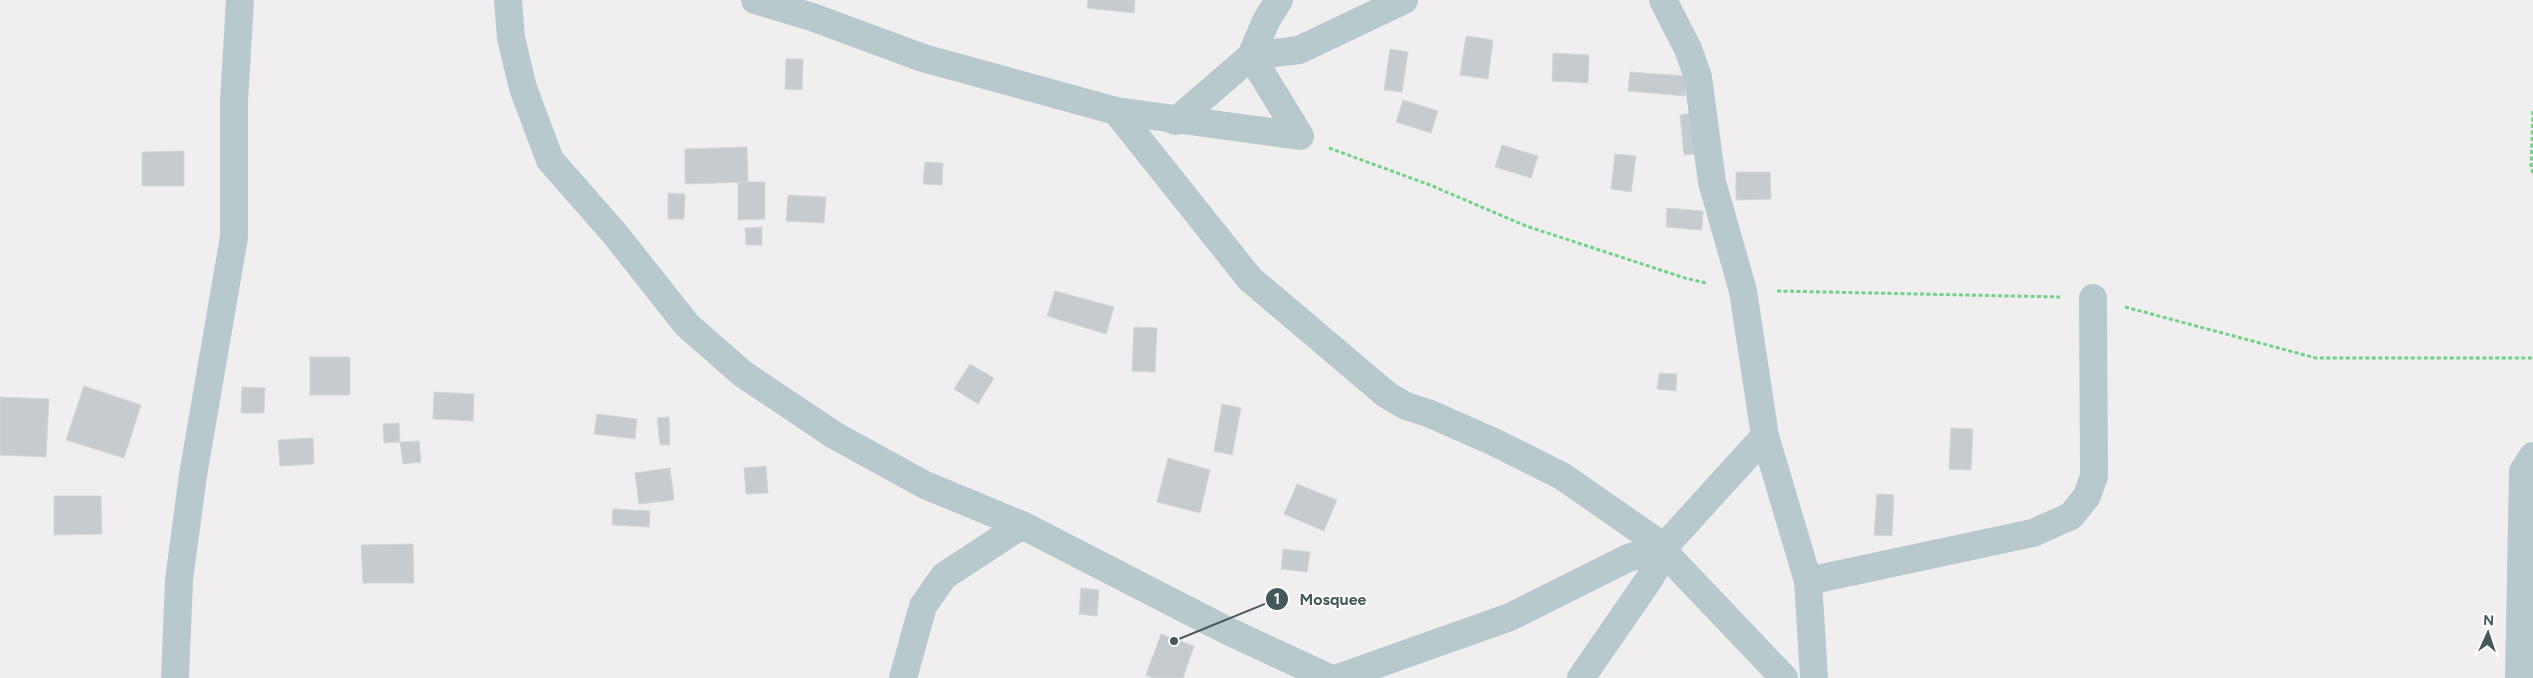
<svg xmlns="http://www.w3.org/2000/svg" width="2533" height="678" font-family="Figtree,sans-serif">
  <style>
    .building { fill: #c5cbce; stroke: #d2d7da }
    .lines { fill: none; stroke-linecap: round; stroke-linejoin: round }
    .path { stroke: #6ed384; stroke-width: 3; stroke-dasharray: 4 2.5; stroke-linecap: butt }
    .minor { stroke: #b8c9cd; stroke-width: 28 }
    .leader { fill: none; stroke: #45595d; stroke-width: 2 }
    .callout-dot { fill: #45595d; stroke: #fff; stroke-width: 2 }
    .mark-label { font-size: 15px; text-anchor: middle; font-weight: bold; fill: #fff }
    .callout-label { font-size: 16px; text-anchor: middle; font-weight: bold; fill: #45595d; stroke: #fff; stroke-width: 4; stroke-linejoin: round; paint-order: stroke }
  </style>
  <rect width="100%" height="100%" fill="#f1eeef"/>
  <path class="building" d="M1088 0H1135L1134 13 1087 8Z
    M1466 36 1493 40 1488 79 1460 75Z
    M1390 49 1408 52 1402 92 1384 90Z
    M1553 53 1589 55 1588 83 1552 81Z
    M786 59H803L802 90 785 89Z
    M1630 72 1686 76 1685 96 1628 91Z
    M1403 100 1438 111 1431 133 1396 122Z
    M1695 113 1699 154 1684 155 1680 115Z
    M1502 145 1538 156 1531 178 1495 167Z
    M747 147 748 182 685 184V149Z
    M184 151V186H142V152Z
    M1615 154 1636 156 1631 192 1611 189Z
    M925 162 943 163 942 185 923 184Z
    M1736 172H1770L1771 199 1736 200Z
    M738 182H765V219L738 220Z
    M668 193 685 194 684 219H668Z
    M788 195 826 197 824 223 786 221Z
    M1667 208 1703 211 1702 230 1666 227Z
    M762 227V245H746L745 228Z
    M1055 291 1114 307 1106 334 1047 316Z
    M1134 327 1157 328 1155 372 1132 371Z
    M310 357H350V395H310Z
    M970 364 994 378 978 404 954 389Z
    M1659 373 1677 374 1676 391 1657 389Z
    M84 386 141 405 124 458 66 440Z
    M242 387 265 388 264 413H241Z
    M434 392 474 394 473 421 433 419Z
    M0 397 49 399 46 457 0 455Z
    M1222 404 1241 408 1232 455 1214 451Z
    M597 414 637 419 635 439 594 434Z
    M669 417 670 445H660L657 418Z
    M399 423 400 442 384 443 383 424Z
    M1951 428 1973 429 1971 470 1949 469Z
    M313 438 314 464 280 466 278 440Z
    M419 441 421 462 403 464 400 442Z
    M1168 458 1210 470 1200 513 1157 502Z
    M766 466 768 493 746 494 744 468Z
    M670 468 674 500 639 504 635 473Z
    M1297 484 1337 500 1324 531 1284 514Z
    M1877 494 1894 495 1892 536 1874 535Z
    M54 496H101L102 534 54 535Z
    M613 509 650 511 649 527 612 525Z
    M413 544 414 583H363L361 545Z
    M1283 549 1310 552 1307 572 1281 569Z
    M1081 588 1099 590 1097 616 1079 614Z
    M1161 634 1194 646 1183 678H1153L1146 675Z"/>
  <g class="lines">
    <path class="path" d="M2533 111 2531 168 2533 173
      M1329 148 1430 185 1526 226 1685 278 1706 283
      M1777 291 2060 297
      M2125 307 2316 358H2533"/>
    <path class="minor" d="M508 0 511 38 523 88 550 160 615 234 687 325 743 374 834 435 925 485 1022 525 1228 631 1329 678
      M755 0 812 17 923 58 1116 111 1300 136
      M1663 0 1688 49 1698 77 1712 182 1743 291 1765 436 1808 581 1814 678
      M1251 56 1299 50 1404 0
      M1251 56 1300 136
      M1116 111 1250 279 1387 395 1406 406 1428 413 1494 442 1562 476 1664 547 1665 553 1784 678
      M1176 121 1251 56 1266 21 1279 0
      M1808 581 2033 533 2071 516 2087 496 2094 476 2093 298
      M175 678 179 580 193 475 234 237V101L240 0
      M903 678 923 606 944 576 1022 525
      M1338 678 1510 617 1628 558 1664 547 1765 436
      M1581 678 1648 581 1665 553
      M2519 678 2523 471 2533 456"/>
  </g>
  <path class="leader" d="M1174 641L1277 599"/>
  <g class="callout-dot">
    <circle cx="1174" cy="641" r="5"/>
    <circle cx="1277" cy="599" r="12"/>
  </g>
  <g class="mark-label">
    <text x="1277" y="604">1</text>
  </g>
  <g class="callout-label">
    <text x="1333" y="605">Mosquee</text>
  </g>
  <g transform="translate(2488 633) rotate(3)" stroke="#ffffff" stroke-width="4" paint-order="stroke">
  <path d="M0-4L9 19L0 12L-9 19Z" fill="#45595d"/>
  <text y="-8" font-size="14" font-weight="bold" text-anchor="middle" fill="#45595d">N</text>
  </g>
</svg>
